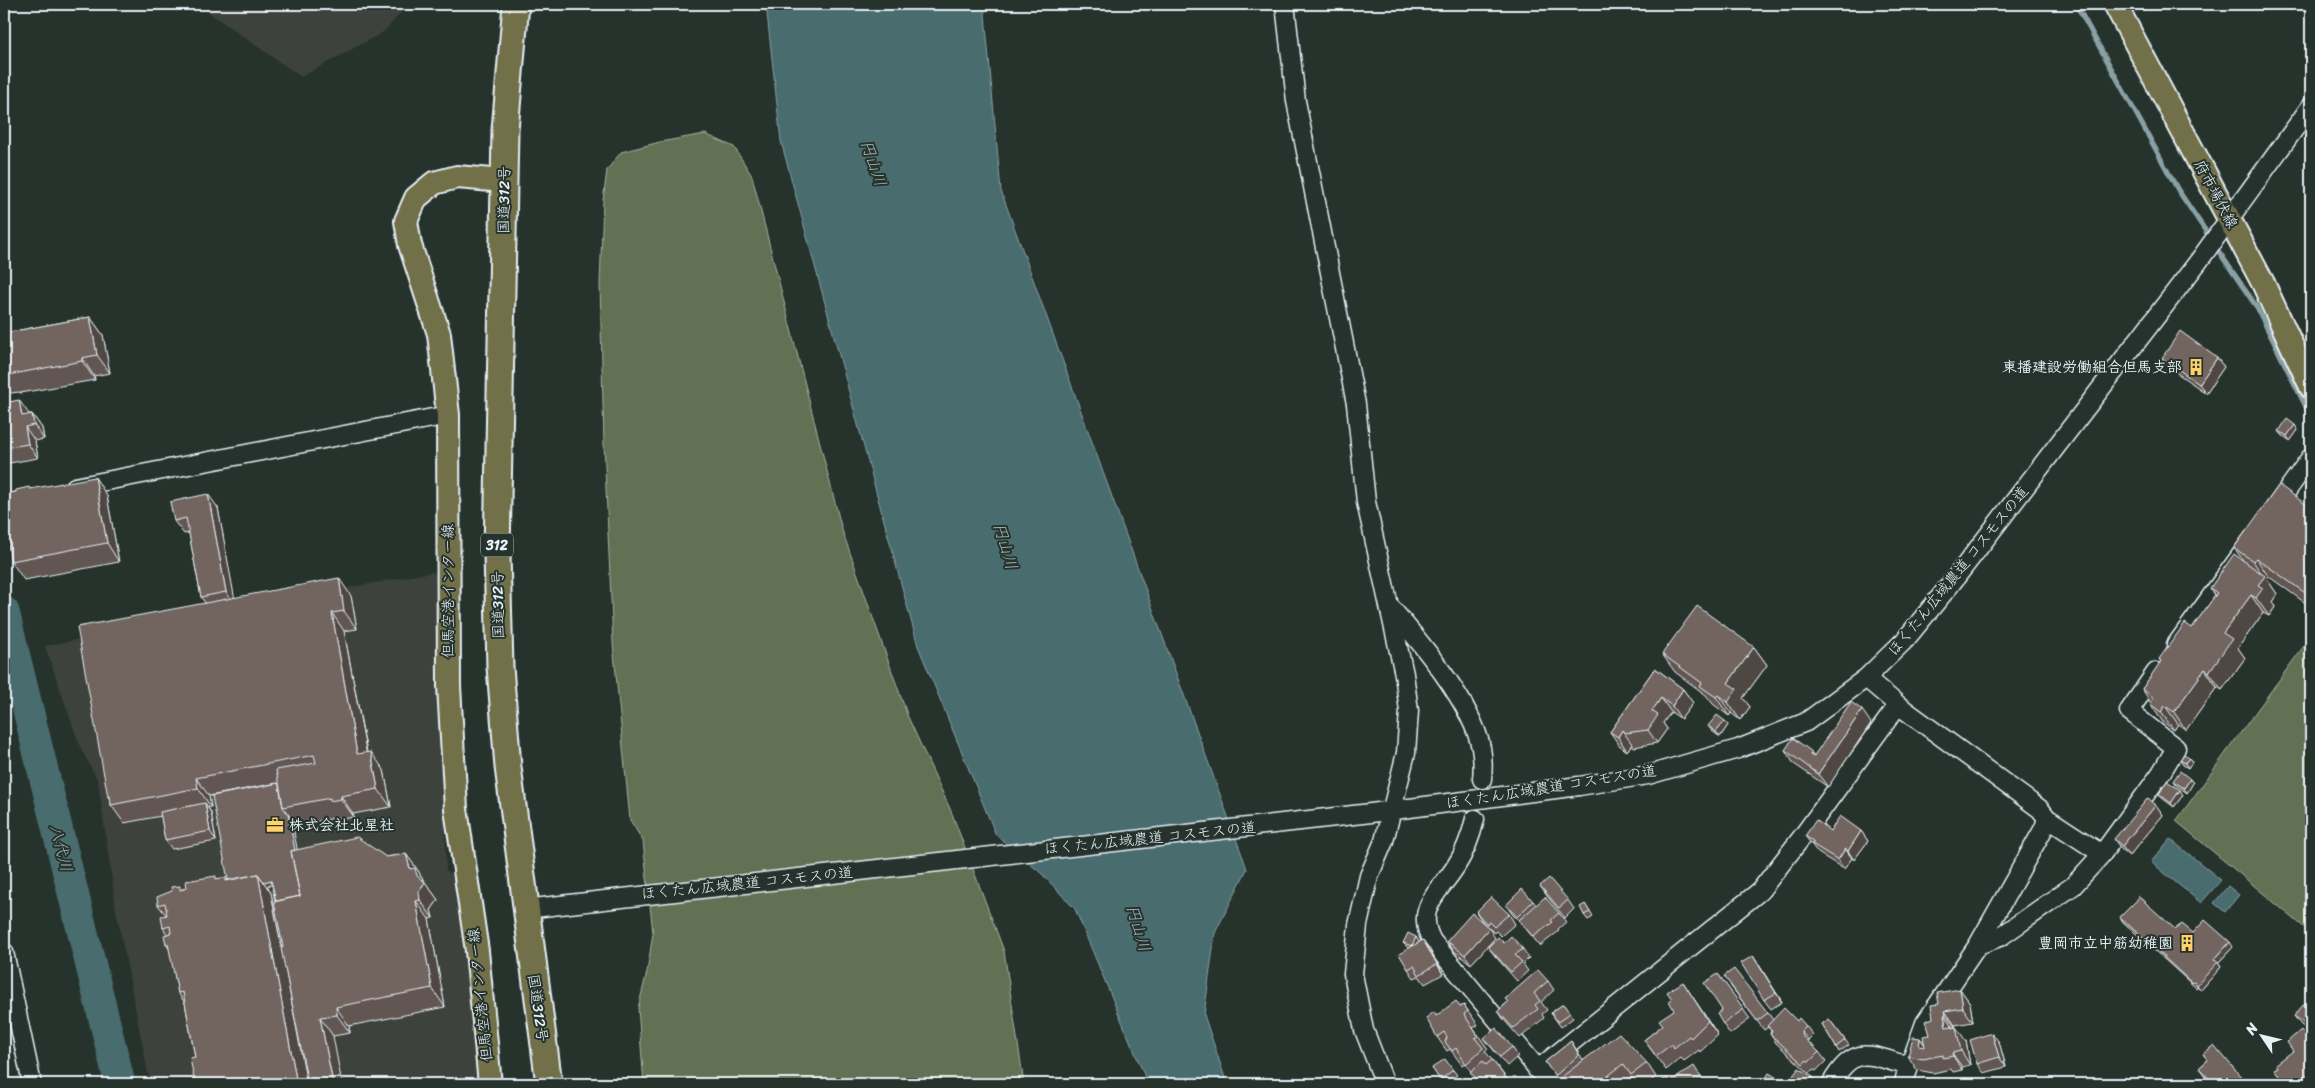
<svg xmlns="http://www.w3.org/2000/svg" width="2315" height="1088" font-family="Sriracha,'Klee One',sans-serif">
  <style>
    .built { fill: #3d423c }
    .green { fill: #627152; stroke: #a5b1a5 }
    .water { fill: #496c6e; stroke: #89a1a5 }
    .lines { fill: none; stroke-linecap: round; stroke-linejoin: round }
    .stream { stroke: #89a1a5; stroke-width: 5 }
    .river { stroke: #496c6e; stroke-width: 31 }
    .minor-casing { stroke: #e8f1f8; stroke-width: 21 }
    .major-casing { stroke: #e8f1f8; stroke-width: 26 }
    .highway-casing { stroke: #e8f1f8; stroke-width: 29 }
    .minor { stroke: #26332d; stroke-width: 18 }
    .major { stroke: #726f4a; stroke-width: 22 }
    .highway { stroke: #726f4a; stroke-width: 25 }
    .wall { fill: #625753; stroke: #e8f1f8; fill-rule: evenodd }
    .shaded-wall { fill: #504743; stroke: #e8f1f8 }
    .building { fill: #726560; stroke: #e8f1f8 }
    .labels { text-anchor: middle; stroke-width: 4; stroke-linejoin: round; paint-order: stroke }
    .shield { fill: #26332d; stroke: #aeb8bb; stroke-width: 1 }
    .shield-label { font-size: 14px; font-weight: bold; fill: #e8f1f8 }
    .street-label { font-size: 15px; fill: #e8f1f8; stroke: #26332d }
    .poi-label { font-size: 15px; font-weight: bold; fill: #e8f1f8; stroke: #26332d; text-anchor: end }
    .water-label { font-size: 16px; font-style: italic; fill: #a8bcc1; stroke: #26332d }
  </style>
  <rect width="100%" height="100%" fill="#26332d"/>
  <filter id="ink" filterUnits="userSpaceOnUse"><feTurbulence type="fractalNoise" baseFrequency=".02" numOctaves="2"/><feDisplacementMap in="SourceGraphic" scale="10" xChannelSelector="R" yChannelSelector="G"/><feConvolveMatrix kernelMatrix="1 2 1 2 8 2 1 2 1" color-interpolation-filters="sRGB"/></filter>
  <g filter="url(#ink)">
    <path class="built" d="M197 4H408L385 31 301 77Z
      M432 572 436 574 444 776 446 870 454 876 457 897H461L474 1017 472 1019 479 1084H150L116 909 98 781 81 749 45 646Z"/>
    <path class="green" d="M705 134 734 147 752 176 842 530 908 717 951 811 1004 951 1024 1084H644L638 1008 647 972 653 933 643 841 630 820 613 643 604 444 600 285 603 201 607 170 621 152 660 142Z
      M2309 639 2311 641V933L2176 821Z"/>
    <path class="water" d="M766 4H984L1001 191 1247 869 1215 933 1204 1015 1227 1084H1148L1075 909 1042 874 996 835 918 646 781 141Z
      M2170 839 2221 880 2201 903 2151 862Z
      M2228 886 2239 895 2225 912 2214 903Z"/>
    <g class="lines">
      <path class="stream" d="M2076 4 2178 190 2211 239
        M2215 246 2256 306 2311 417"/>
      <path class="river" d="M4 612 120 1084"/>
      <g class="minor-casing">
        <path id="minor" d="M1285 4 1296 101 1356 404 1366 502 1404 674 1409 711 1406 753 1384 841 1369 876 1358 925 1353 974 1364 1030 1385 1084
          M75 487 448 415
          M2274 509 2311 457
          M1392 609C1421 643 1473 705 1481 748 1483 758 1483 769 1482 779
          M2176 645 2254 537
          M1866 678 1898 705 2040 809 2047 818 2102 854
          M1475 819C1471 836 1465 852 1456 866 1439 893 1414 908 1432 941L1550 1084
          M525 909 1371 813 1579 786 1648 775 1738 749 1806 722 1866 678 1905 640 1950 585 2198 262 2311 106
          M1978 945 2000 937 2073 886 2102 854 2161 773 2176 748 2129 711 2156 672
          M4 952 32 1084
          M1537 1070 1760 891 1802 837 1898 705
          M1831 1084C1854 1043 1869 1055 1908 1066
          M1903 1084 1925 1023 1978 945 2044 828 2047 818"/>
      </g>
      <g class="major-casing">
        <path id="major" d="M2115 4 2263 283 2311 387
          M490 1084 477 951 456 809 449 686 448 415 439 334 410 245 406 221 416 198 434 183 457 177 504 181"/>
      </g>
      <g class="highway-casing">
        <path id="highway" d="M516 4 505 130 497 554 500 667 508 767 549 1084"/>
      </g>
      <use href="#minor" class="minor"/>
      <use href="#major" class="major"/>
      <use href="#highway" class="highway"/>
    </g>
    <path class="wall" d="M90 317 103 335 110 373 94 376 95 380 20 393 19 392 4 394V333Z
      M2162 358H2217L2224 367 2206 393 2168 367Z
      M4 403 29 414H32L42 428 44 439 35 441 38 458 4 464Z
      M2298 430 2290 441 2282 435 2279 431Z
      M31 489 107 496 119 562 24 580 11 561 8 542 4 536V494Z
      M218 508 234 598 351 596 357 629 344 631 367 752 384 770 391 807 353 814 354 817 343 819 341 817 296 825 291 818 297 850 386 857 406 854 419 872 420 875 438 900 431 910 433 918 429 919 445 1007 349 1026 350 1033 333 1036 288 982 195 1057 185 1003 178 993 170 950 166 944 167 934 163 928 166 915 158 905 182 889 218 879 228 880 277 783 209 796 211 807H208L211 813 216 841 172 849 165 840 161 816 124 823 111 805V801L108 797 205 603 201 597 189 533 184 534 174 521ZM272 885 283 947H281L271 893 267 886Z
      M2311 508V607L2268 576 2267 579 2277 594 2272 602 2275 607 2269 616 2263 613 2238 648 2245 658 2222 690 2217 687 2186 730 2178 724 2174 730 2163 722 2150 704 2151 703 2142 689 2161 662 2159 659 2192 628 2215 596 2210 588 2243 560 2234 548Z
      M1754 647 1767 665 1743 698 1750 707 1740 720 1731 713 1729 716 1713 704 1706 695 1675 672 1662 654Z
      M1655 668 1683 689 1693 703 1681 719 1671 712 1663 723 1667 729 1657 743 1634 747 1632 744 1627 751 1620 746 1610 732Z
      M1725 721 1728 725 1720 737 1712 731 1708 726Z
      M1871 723 1828 787 1794 764 1785 750 1814 755Z
      M2189 758 2192 762 2188 768 2183 765 2180 760Z
      M2190 779 2193 783 2187 793 2176 785 2173 781Z
      M2159 794 2183 795 2174 807 2162 798Z
      M2156 805 2163 815 2129 856 2121 849 2114 839Z
      M1830 831H1861L1868 841 1854 860 1852 858 1844 869 1818 853 1805 836Z
      M1540 886 1568 900 1574 909 1565 918 1547 896Z
      M1533 901 1536 905 1559 913 1566 922 1558 929 1559 931 1540 946 1522 924 1512 914 1506 905Z
      M1585 904 1593 917 1588 920 1584 915Z
      M1476 912 1509 914 1515 924 1501 936 1496 931 1494 933 1482 921Z
      M2120 917 2193 933 2233 947 2218 963 2221 967 2201 990 2197 986 2196 988 2123 922Z
      M1416 937 1419 942V943L1423 940 1430 950 1443 974 1425 984 1419 976 1414 978 1408 969 1409 948 1407 947 1403 943Z
      M1495 938 1471 964 1453 950 1447 941Z
      M1488 947 1523 949 1529 958 1523 964 1528 971 1517 981 1495 956Z
      M1759 965 1782 1002 1771 1009 1764 1000Z
      M1718 974 1750 1019 1730 1034 1723 1024Z
      M1548 981 1554 990 1541 1002 1547 1010 1542 1014 1544 1018 1520 1038 1504 1020 1498 1011 1508 1002 1505 999Z
      M1730 985 1768 1013 1773 1020 1797 1021 1806 1026 1813 1035 1808 1040V1042L1819 1052 1826 1061 1816 1071 1814 1070 1809 1073 1776 1043 1770 1034 1771 1031 1768 1027 1764 1030Z
      M1960 989 1970 1003 1973 1022 1955 1025V1027L1966 1041 1970 1065 1962 1067V1070L1953 1072 1951 1069 1933 1073 1917 1070 1908 1056 1920 1038 1924 1043 1930 1035 1933 1018 1939 1004Z
      M1692 996 1718 1035 1700 1052 1699 1050 1684 1061 1681 1058 1666 1070 1644 1040 1663 1025Z
      M2311 1000V1032L2301 1025 2294 1016Z
      M1563 1004 1573 1018 1561 1027 1551 1013Z
      M1464 1005 1478 1025 1473 1028 1488 1049 1485 1051 1511 1084H1480L1465 1063 1462 1065 1450 1049 1447 1051 1437 1037 1436 1016 1460 1007Z
      M1829 1019 1849 1045 1839 1052 1822 1024Z
      M2311 1034V1084H2285L2293 1051 2307 1038Z
      M1484 1038 1512 1047 1518 1056 1507 1066 1491 1047Z
      M1571 1041 1583 1060 1647 1063 1656 1077 1647 1084H1637L1632 1078 1624 1084H1561L1545 1062Z
      M1999 1042 2006 1067 1984 1073 1977 1064Z
      M2203 1054 2247 1084H2211L2199 1068 2208 1060Z
      M1432 1068 1453 1070 1457 1075 1444 1084Z
      M1792 1077 1816 1082 1814 1084H1799L1796 1082Z"/>
    <path class="shaded-wall" d="M90 317 103 335 110 373 97 355Z
      M82 358 94 376 95 380 82 361Z
      M2217 358 2224 367 2206 393 2199 384Z
      M19 400 29 414 31 426 22 416Z
      M32 414 42 428 44 439 34 425Z
      M2295 425 2298 430 2290 441 2287 436Z
      M25 427 35 441 38 458 28 444Z
      M95 477 107 496 119 562 107 543Z
      M208 494 218 508 236 606 226 592Z
      M2256 558 2268 576 2267 579 2277 594 2272 602 2275 607 2269 616 2256 598 2258 585 2264 577 2253 561Z
      M339 578 351 596 357 629 344 611Z
      M2310 592 2311 593V600L2308 595Z
      M2251 595 2263 613 2238 648 2245 658 2222 690 2209 672 2223 633Z
      M332 613 344 631 370 772 357 754Z
      M1754 647 1767 665 1743 698 1750 707 1740 720 1728 702V683Z
      M2205 669 2217 687 2186 730 2174 712Z
      M1683 689 1693 703 1681 719 1672 706Z
      M1718 695 1731 713 1729 716 1716 697Z
      M1661 698 1671 712 1663 723 1667 729 1657 743 1648 730 1652 711Z
      M2165 706 2178 724 2174 730 2161 712Z
      M1862 710 1871 723 1828 787 1818 774Z
      M1725 721 1728 725 1720 737 1716 732Z
      M1622 730 1632 744 1627 751 1618 737Z
      M371 752 384 770 391 807 378 789Z
      M2189 758 2192 762 2188 768 2185 763Z
      M196 778 209 796 211 807 198 788Z
      M2190 779 2193 783 2187 793 2184 788Z
      M2180 790 2183 795 2174 807 2171 803Z
      M341 796 353 814 354 817 341 799Z
      M205 803 211 813 216 841 210 831Z
      M2156 805 2163 815 2129 856 2122 846Z
      M288 814 291 818 300 863 296 858Z
      M1861 831 1868 841 1854 860 1848 851Z
      M1845 849 1852 858 1844 869 1838 860Z
      M406 854 419 872 420 875 438 900 431 910 433 918 420 900 410 869Z
      M258 874 271 893 307 1084H297Z
      M416 901 429 919 445 1007 432 988Z
      M1489 928 1495 938 1471 964 1465 955Z
      M1416 937 1419 942 1415 951 1412 946Z
      M1423 940 1430 950 1443 974 1437 964Z
      M2230 942 2233 947 2218 963 2221 967 2201 990 2197 985 2214 960Z
      M1753 956 1759 965 1782 1002 1776 993Z
      M1683 982 1692 996 1718 1035 1708 1021Z
      M1960 989 1970 1003 1973 1022 1963 1008Z
      M336 1007 349 1026 350 1033 337 1015Z
      M1945 1011 1955 1025 1956 1028 1946 1015Z
      M1944 1015 1954 1029 1956 1027 1966 1041 1970 1065 1961 1051 1946 1027Z
      M320 1017 333 1036 342 1084H333Z
      M1801 1031 1808 1040 1809 1046 1802 1036Z
      M1992 1033 1999 1042 2006 1067 1999 1057Z
      M1920 1038 1930 1052 1919 1046Z
      M1952 1053 1962 1067V1070L1953 1056Z
      M1813 1077 1816 1082 1814 1084H1808Z"/>
    <path class="building" d="M90 317 97 355 82 358V361L8 375 7 373 4 374V333Z
      M2180 331 2217 358 2199 384 2162 358Z
      M19 400 22 416 32 414 34 425 25 427 28 444 4 448V403Z
      M2287 419 2295 425 2287 436 2279 431Z
      M95 477 107 543 11 561 5 527H4V494L16 492V490L29 487 30 489Z
      M2279 485 2311 508V592H2310L2308 595 2256 558 2253 561 2234 548Z
      M208 494 226 592 201 597 186 518 174 521 170 502Z
      M2234 554 2265 576 2258 585 2263 588 2256 598 2251 595 2223 633 2232 639 2209 672 2205 669 2174 712 2165 706 2161 712 2150 704 2154 698 2142 689 2161 661 2159 659 2185 623 2192 628 2217 593 2210 588Z
      M339 578 344 611 332 613 357 754 371 752 378 789 341 796V799L330 801V798L283 807 276 770 316 763 314 755 196 778 198 788 111 805 110 796 108 797 77 627Z
      M1697 606 1754 647 1728 683 1737 689 1728 702 1718 695 1716 697 1700 686 1702 683 1662 654Z
      M1655 668 1683 689 1672 706 1661 698 1652 711 1658 715 1648 730 1625 733 1622 730 1618 737 1610 732Z
      M1851 702 1862 710 1818 774 1785 750 1793 738 1812 752 1810 755 1813 757Z
      M1717 715 1725 721 1716 732 1708 726Z
      M2184 754 2189 758 2185 763 2180 760Z
      M2180 771 2190 779 2184 788 2173 781Z
      M2167 781 2180 790 2171 803 2159 794Z
      M279 783 283 807 288 814 295 850 291 851 300 896 276 901 271 880 264 882 258 874 228 880 212 796Z
      M2148 798 2156 805 2122 846 2114 839Z
      M205 803 210 831 165 840 160 812Z
      M1840 816 1861 831 1848 851 1845 849 1838 860 1812 844 1814 842 1805 836 1816 820 1830 831Z
      M357 837 386 857 406 854 410 869 415 868 417 876 425 882 419 892 420 900 416 901 432 988 336 1007 337 1015 320 1017 333 1084H308L281 948 283 947 274 902 300 896 291 851Z
      M258 874 297 1084H195L190 1058 195 1057 183 992 178 993 168 944H166L164 935 171 933 170 926 163 928 161 916 167 915 165 903 158 905 157 897 172 891 171 887 180 886V890L187 888 186 881 216 876V879L226 877V881Z
      M1549 878 1568 900 1559 908 1540 886Z
      M1522 889 1533 901 1517 917 1506 905Z
      M2138 896 2175 929 2182 924 2193 933 2205 920 2230 942 2214 960 2218 962 2197 985 2194 982 2192 983 2120 917 2137 900Z
      M1491 897 1509 914 1494 927 1489 922 1487 924 1476 912Z
      M1545 897 1559 913 1551 920 1553 922 1533 937 1519 920Z
      M1585 904 1590 912 1584 915 1580 907Z
      M1472 913 1489 928 1465 955 1447 941Z
      M1408 933 1416 937 1412 946 1403 943Z
      M1511 936 1523 949 1515 955 1522 962 1511 972 1488 947 1498 937 1504 943Z
      M1423 940 1437 964 1419 975 1414 966 1408 969 1399 954Z
      M1753 956 1776 993 1764 1000 1741 963Z
      M1734 969 1768 1013 1757 1021 1724 976Z
      M1538 970 1548 981 1534 993 1540 1001 1535 1005 1538 1009 1513 1028 1498 1011 1508 1002 1505 999Z
      M1718 974 1744 1009 1723 1024 1717 1014 1722 1010 1704 983Z
      M1683 982 1708 1021 1691 1038 1689 1036 1674 1048 1672 1044 1656 1056 1644 1040 1663 1025 1659 1020 1674 1010 1669 1001 1672 999 1667 992Z
      M1960 989 1963 1008 1945 1011 1946 1015H1944L1946 1027 1951 1026 1952 1028 1956 1027 1961 1051 1952 1053 1953 1056 1943 1058V1055L1923 1059 1908 1056 1913 1037 1920 1038 1919 1046 1925 1047 1923 1036 1930 1035 1926 1021 1933 1018 1931 1005 1939 1004 1937 993Z
      M2309 998 2311 1000V1028L2294 1016Z
      M1456 1001 1460 1007 1464 1005 1468 1011 1464 1014 1478 1036 1475 1038 1483 1048 1466 1064 1456 1048 1452 1051 1445 1042 1447 1037 1444 1032 1437 1037 1426 1018 1434 1012 1436 1016Z
      M1563 1004 1570 1013 1558 1022 1551 1013Z
      M1784 1008 1797 1021 1799 1018 1806 1026 1801 1031 1802 1036 1819 1052 1809 1062 1807 1060 1803 1064 1770 1034 1772 1030 1767 1026Z
      M1829 1019 1845 1040 1836 1047 1822 1024Z
      M1496 1028 1512 1047 1500 1057 1484 1038Z
      M2301 1030 2307 1038 2311 1034V1072L2294 1084H2285L2274 1069 2278 1067 2276 1064 2293 1051 2287 1042Z
      M1619 1033 1647 1063 1631 1075 1623 1064 1598 1084H1564L1559 1079Z
      M1992 1033 1999 1057 1977 1064 1970 1040Z
      M1571 1041 1579 1055 1555 1076 1545 1062Z
      M2214 1045 2247 1084H2214L2199 1068 2208 1060 2203 1054Z
      M1445 1059 1453 1070 1440 1080 1432 1068Z
      M1492 1060 1506 1078 1498 1084H1481L1470 1072 1483 1061 1486 1065Z
      M1694 1066 1705 1084H1664L1661 1081 1667 1078 1670 1082Z
      M1799 1068 1813 1077 1808 1084H1802L1792 1077Z
      M1769 1073 1788 1084H1762Z
      M1837 1079 1846 1081 1845 1084H1836Z
      M2262 1079 2267 1084H2256Z
      M1542 1080 1546 1084H1536Z"/>
  </g>
  <defs>
    <g id="building-bare" transform="scale(1.35)"><path d="M-4-6H4V6H1V3H-1V6H-4ZM-2.5-4.3h1.7v1.8h-1.7ZM.8-4.3h1.7v1.8H.8ZM-2.5-1h1.7V.8h-1.7ZM.8-1h1.7V.8H.8Z" fill="#ffd166" stroke="#26332d" stroke-width="2.5" paint-order="stroke"/></g>
    <g id="office-bare" transform="scale(1.35)"><path d="M-6-3h4V-5.5h4V-3h4V5H-6ZM-1-4.5V-3h2v-1.5ZM-6 0V1H6V0Z" fill="#ffd166" stroke="#26332d" stroke-width="2.5" paint-order="stroke"/></g>
  </defs>
  <g fill-rule="evenodd">
    <use href="#building-bare" x="2196" y="367"/>
    <use href="#office-bare" x="275" y="825"/>
    <use href="#building-bare" x="2187" y="943"/>
  </g>
  <g class="labels">
    <rect class="shield" x="481" y="533.5" width="32" height="23" rx="4"/>
    <g class="shield-label">
      <text x="497" y="550">312</text>
    </g>
    <g class="street-label">
      <text transform="translate(2216 194) rotate(62)" y="5">府市場伏線</text>
      <text transform="translate(504 200) rotate(-89)" y="5">国道312号</text>
      <text transform="translate(1958 571) rotate(-51)" y="5">ほくたん広域農道 コスモスの道</text>
      <text transform="translate(448 591) rotate(-90)" y="5">但馬空港インター線</text>
      <text transform="translate(498 605) rotate(-91)" y="5">国道312号</text>
      <text transform="translate(1551 787) rotate(-9)" y="5">ほくたん広域農道 コスモスの道</text>
      <text transform="translate(1150 838) rotate(-6)" y="5">ほくたん広域農道 コスモスの道</text>
      <text transform="translate(747 883) rotate(-6)" y="5">ほくたん広域農道 コスモスの道</text>
      <text transform="translate(480 995) rotate(-96)" y="5">但馬空港インター線</text>
      <text transform="translate(538 1008) rotate(82)" y="5">国道312号</text>
    </g>
    <g class="poi-label">
      <text x="2182" y="372">東播建設労働組合但馬支部</text>
      <text x="289" y="830" text-anchor="start">株式会社北星社</text>
      <text x="2173" y="948">豊岡市立中筋幼稚園</text>
    </g>
    <g class="water-label">
      <text transform="translate(874 163) rotate(71)" y="6">円山川</text>
      <text transform="translate(1006 546) rotate(73)" y="6">円山川</text>
      <text transform="translate(62 848) rotate(76)" y="6">八代川</text>
      <text transform="translate(1139 928) rotate(73)" y="6">円山川</text>
    </g>
  </g>
  <rect width="2315" height="1088" fill="none" stroke="#26332d" stroke-width="20"/>
  <rect x="10" y="10" width="2295" height="1068" fill="none" stroke="#e8f1f8" stroke-width="2" filter="url(#ink)"/>
  <g transform="translate(2262 1036) rotate(305)" stroke="#26332d" stroke-width="4" paint-order="stroke">
  <path d="M0-4L9 19L0 12L-9 19Z" fill="#e8f1f8"/>
  <text y="-8" font-size="14" font-weight="bold" text-anchor="middle" fill="#e8f1f8">N</text>
  </g>
</svg>
